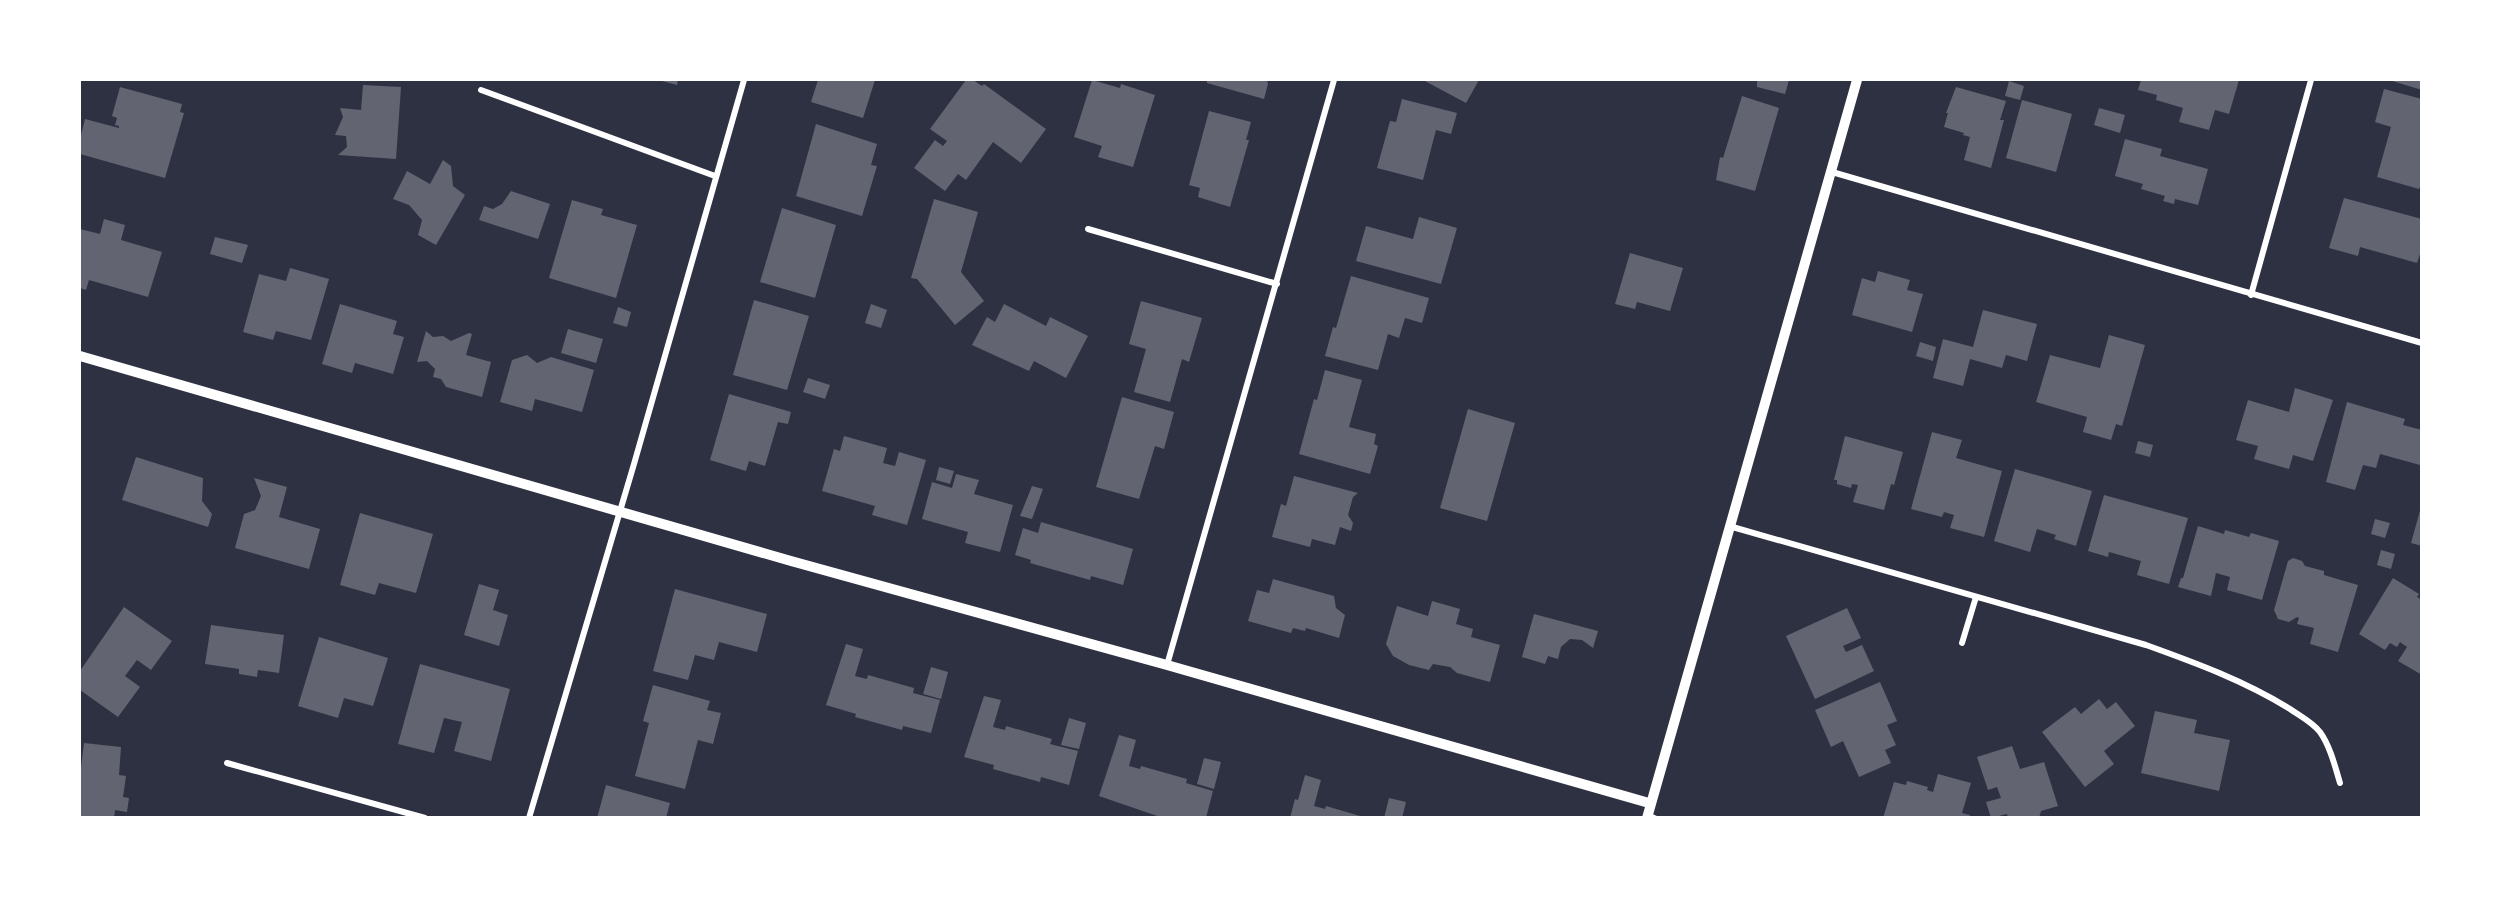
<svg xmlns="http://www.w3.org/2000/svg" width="2501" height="897" font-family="'IBM Plex Sans',sans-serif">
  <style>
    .building { fill: #626471 }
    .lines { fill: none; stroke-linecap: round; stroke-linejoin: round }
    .service { stroke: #fff; stroke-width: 4.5 }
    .minor { stroke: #fff; stroke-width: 6 }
    .tertiary { stroke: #fff; stroke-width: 10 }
  </style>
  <rect width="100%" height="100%" fill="#2d3142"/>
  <path class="building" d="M658 80H678L677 85Z
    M818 80H875L863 118 811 102Z
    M966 80H973L982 86 984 84 1046 129 1021 163 993 142 966 180 958 174 945 191 914 168 935 140 943 146 947 141 930 129Z
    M1092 80 1120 88 1121 84 1155 95 1133 167 1098 157 1102 146 1074 137Z
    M1207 80H1267L1268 84 1264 99 1207 83Z
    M1423 80H1479L1466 103Z
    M1757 80H1789L1785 94 1757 87Z
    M2141 80H2239L2229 114 2215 110 2209 130 2179 122 2183 108 2156 100 2157 95 2138 90Z
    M2389 80H2422V90Z
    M2009 81 2024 86 2020 100 2005 96Z
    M363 85 401 87 396 159 338 155 347 147 346 136 335 135 343 117 340 108 361 110Z
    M120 87 182 104 180 112 184 113 165 178 80 154V139L85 119 119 128V126L115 125 117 118 112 116Z
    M1956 87 2006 101 2000 120H2004L1991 168 1964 160 1970 137 1963 135 1964 133 1944 127 1948 113H1946Z
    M2384 89 2422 99V181L2419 189 2377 177 2391 127 2375 122Z
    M1742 96 1779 108 1755 191 1716 180 1720 157 1723 158Z
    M1402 99 1457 113 1451 134 1436 130 1423 180 1377 168 1390 121 1396 122Z
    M2022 100 2072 114 2056 172 2006 158Z
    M2099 108 2125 115 2120 133 2094 125Z
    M1209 111 1251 122 1246 140H1249L1230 207 1198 197 1200 188 1189 185Z
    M816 124 877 144 871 165 877 166 862 216 796 196Z
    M2125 139 2162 149 2160 156 2208 169 2198 205 2175 199 2174 204 2163 201 2165 196 2141 189 2143 184 2115 176Z
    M443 160 451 166 453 186 465 195 436 245 418 235 422 220 409 205 393 199 407 171 430 184Z
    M511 191 550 204 538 239 479 220 484 206 493 209 502 204Z
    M2344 198 2422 219V248L2417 263 2360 247 2358 256 2329 248Z
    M934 199 978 212 961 272 984 301 955 325 917 279 911 278Z
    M572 200 603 209 601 215 637 225 616 298 549 278Z
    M782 208 836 225 815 298 760 282Z
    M1419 217 1457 228 1441 284 1356 261 1366 226 1413 239Z
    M104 219 125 225 121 240 162 252 148 297 89 280 86 290 80 288V229L100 234Z
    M215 237 248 245 242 263 210 254Z
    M1630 253 1683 268 1670 311 1637 302 1635 309 1615 304Z
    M290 268 329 279 311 340 276 331 273 340 243 332 259 274 286 281Z
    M1878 271 1910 280 1907 290 1923 294 1912 332 1852 315 1862 278 1875 282Z
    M1351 276 1429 298 1422 323 1405 318 1399 338 1388 334 1378 370 1325 356 1333 327 1336 328Z
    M754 300 809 316 787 390 733 375Z
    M1141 301 1202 318 1189 362 1182 359 1170 402 1134 392 1146 349 1129 344Z
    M340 304 397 321 393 334 404 337 393 374 355 363 352 373 322 364Z
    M871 304 887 310 881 328 865 323Z
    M1004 304 1046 326 1050 317 1088 336 1066 378 1034 361 1029 371 972 345 987 317 995 322Z
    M618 307 631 312 627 327 613 323Z
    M1983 310 2037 324 2027 361 2006 355 2002 368 1970 359 1963 386 1933 378 1943 339 1973 347Z
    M568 329 603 339 596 363 561 353Z
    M426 331 433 337 443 336 451 341 469 333 472 334 466 355 491 362 482 397 446 387 441 379 433 377 435 369 427 361 417 362Z
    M2109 335 2145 345 2122 426 2116 424 2111 440 2083 432 2087 417 2036 402 2050 355 2100 368Z
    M1920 342 1936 347 1933 361 1916 356Z
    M527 355 537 363 551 357 594 370 582 412 535 399 532 411 500 402 512 360Z
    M1325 370 1362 380 1349 427 1376 434 1374 444 1378 446 1370 474 1299 454 1314 399 1317 400Z
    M808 378 830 385 825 399 803 392Z
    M2295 388 2333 400 2313 461 2293 455 2289 469 2254 459 2258 446 2236 440 2248 400 2289 412Z
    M729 394 791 412 788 424 778 422 765 466 749 461 746 471 710 460Z
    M1122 397 1174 412 1164 449 1155 446 1139 499 1096 487Z
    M2347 402 2405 419 2403 425 2422 430 2420 465 2380 454 2376 468 2363 465 2355 490 2326 482Z
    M1468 409 1515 423 1487 521 1440 508Z
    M1932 432 1962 440 1956 458 2002 471 1984 537 1950 528 1954 515 1944 512 1942 517 1911 509Z
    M844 436 887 448 883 463 895 466 899 452 926 460 907 525 872 515 875 506 822 491 834 449 840 451Z
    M1845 436 1903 452 1894 485 1891 484 1884 510 1853 502 1858 485 1852 484 1851 488 1837 484V480H1834Z
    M2138 441 2153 445 2150 457 2135 453Z
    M136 457 203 478 202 501 212 514 208 527 122 500Z
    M939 467 954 471 950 484 936 480Z
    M2015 469 2092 491 2076 546 2054 539 2056 535 2037 529 2030 552 1994 541Z
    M956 474 979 480 974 494 1013 505 1000 552 965 543 968 532 922 519 932 482 952 488Z
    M1294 476 1358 493 1353 497 1348 515 1353 523 1351 531 1340 527 1335 545 1312 539 1310 547 1272 537 1281 504 1286 506Z
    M254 478 287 487 279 517 320 529 309 569 235 548 244 514 255 510 261 496Z
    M1032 486 1043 489 1032 519 1020 516Z
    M2104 495 2188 518 2169 584 2137 575 2141 561 2109 552 2108 557 2088 551Z
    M2421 507H2422V546L2411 543Z
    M360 513 433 534 416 593 379 583 375 595 340 585Z
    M2375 519 2390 523 2385 538 2371 534Z
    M1041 522 1133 549 1123 585 1091 576 1090 580 1030 563 1031 560 1015 555 1023 528 1038 533Z
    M2198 526 2224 534 2225 530 2249 537 2251 533 2279 541 2262 600 2227 590 2230 577 2216 573 2211 596 2178 587 2181 578H2183Z
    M2381 550 2395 554 2391 569 2377 565Z
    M2293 558 2302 561 2305 566 2324 571V575L2358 585 2338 652 2310 644 2314 628 2297 624 2299 618 2297 617 2289 622 2278 619 2274 610 2288 561Z
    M2393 578 2419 594 2417 597 2422 600V675L2398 661 2407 647 2400 642 2397 647 2390 643 2385 650 2359 634Z
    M1273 579 1334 596 1336 608 1345 615 1339 638 1306 628 1305 631 1293 628 1291 633 1248 621 1257 590 1269 593Z
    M479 584 499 590 493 610 508 615 499 646 464 635Z
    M675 589 767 614 757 652 719 642 714 660 695 655 688 680 653 671Z
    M1432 601 1460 609 1456 624 1473 629 1471 637 1500 645 1490 682 1457 673 1450 667 1433 664 1429 670 1409 665 1393 656 1386 644 1397 606 1428 616Z
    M124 607 172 641 151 670 137 660 125 676 140 687 118 717 80 690V671Z
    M1847 608 1861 638 1843 646 1846 652 1862 645 1874 671 1815 699 1786 636Z
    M1534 614 1598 631 1593 648 1582 640 1570 639 1561 647 1558 659 1548 656 1545 664 1522 657Z
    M211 625 284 635 279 673 258 670 257 677 239 674V669L205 664Z
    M319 637 388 658 373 706 344 698 338 718 298 706Z
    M846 644 863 649 855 676 867 679 868 675 914 688 913 693 940 700 931 733 903 726 902 730 855 717 856 714 826 705Z
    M420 664 510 689 491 761 454 751 462 722 444 718 434 753 398 744Z
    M931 667 948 672 941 699 923 694Z
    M1880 682 1897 721 1887 725 1896 745 1885 750 1891 763 1859 777 1843 741 1831 747 1815 710Z
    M653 685 710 701 707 710 721 713 713 744 698 740 685 789 635 776 649 723 643 721Z
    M984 696 1001 700 993 727 1005 730 1006 726 1052 739 1050 744 1078 751 1069 785 1041 777 1040 782 993 769 994 765 964 757Z
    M2099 699 2107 709 2116 702 2135 726 2104 751 2114 764 2085 787 2042 732 2075 707 2081 714Z
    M2155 711 2197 720 2194 733 2230 740 2219 791 2141 773Z
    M1069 718 1086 723 1079 749 1061 745Z
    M1119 735 1136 740 1129 766 1140 769 1141 766 1187 779 1186 783 1213 791 1206 818H1163L1099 796Z
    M84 743 121 747 119 775 126 776 123 797 129 798 127 812 115 810 114 818H80V776Z
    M2012 746 2020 769 2044 762 2058 806 2041 811 2039 818H2008L2007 814 1991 818 1986 802 2001 798 1997 787 1988 790 1977 757Z
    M1204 758 1221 762 1214 789 1197 784Z
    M1938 774 1971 783 1962 813 1970 815 1969 818H1883L1894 782 1906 785 1907 781 1928 787 1927 790 1933 792Z
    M1305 775 1321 780 1314 806 1325 809 1326 806 1367 818H1290L1295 799 1298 800Z
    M606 785 670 803 666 818H597Z
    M1389 798 1406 802 1402 818H1384Z"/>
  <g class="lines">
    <path class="service" d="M1647 814 1656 818"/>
    <path class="minor" d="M481 90 715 176
      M1832 172 2422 343
      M1088 229 1277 284
      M2251 295 2311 80
      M1729 526 2146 645C2196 663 2245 681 2290 709 2300 716 2312 722 2320 732 2330 746 2335 766 2340 783
      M1962 643 1976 597
      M1167 665 1334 80
      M227 763 425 818
      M529 818 634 464 744 80"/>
    <path class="tertiary" d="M80 356 791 561 1167 665 1649 803
      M1647 818 1857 80"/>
  </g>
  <rect width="2501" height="897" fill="none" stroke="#ffffff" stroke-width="162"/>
</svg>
